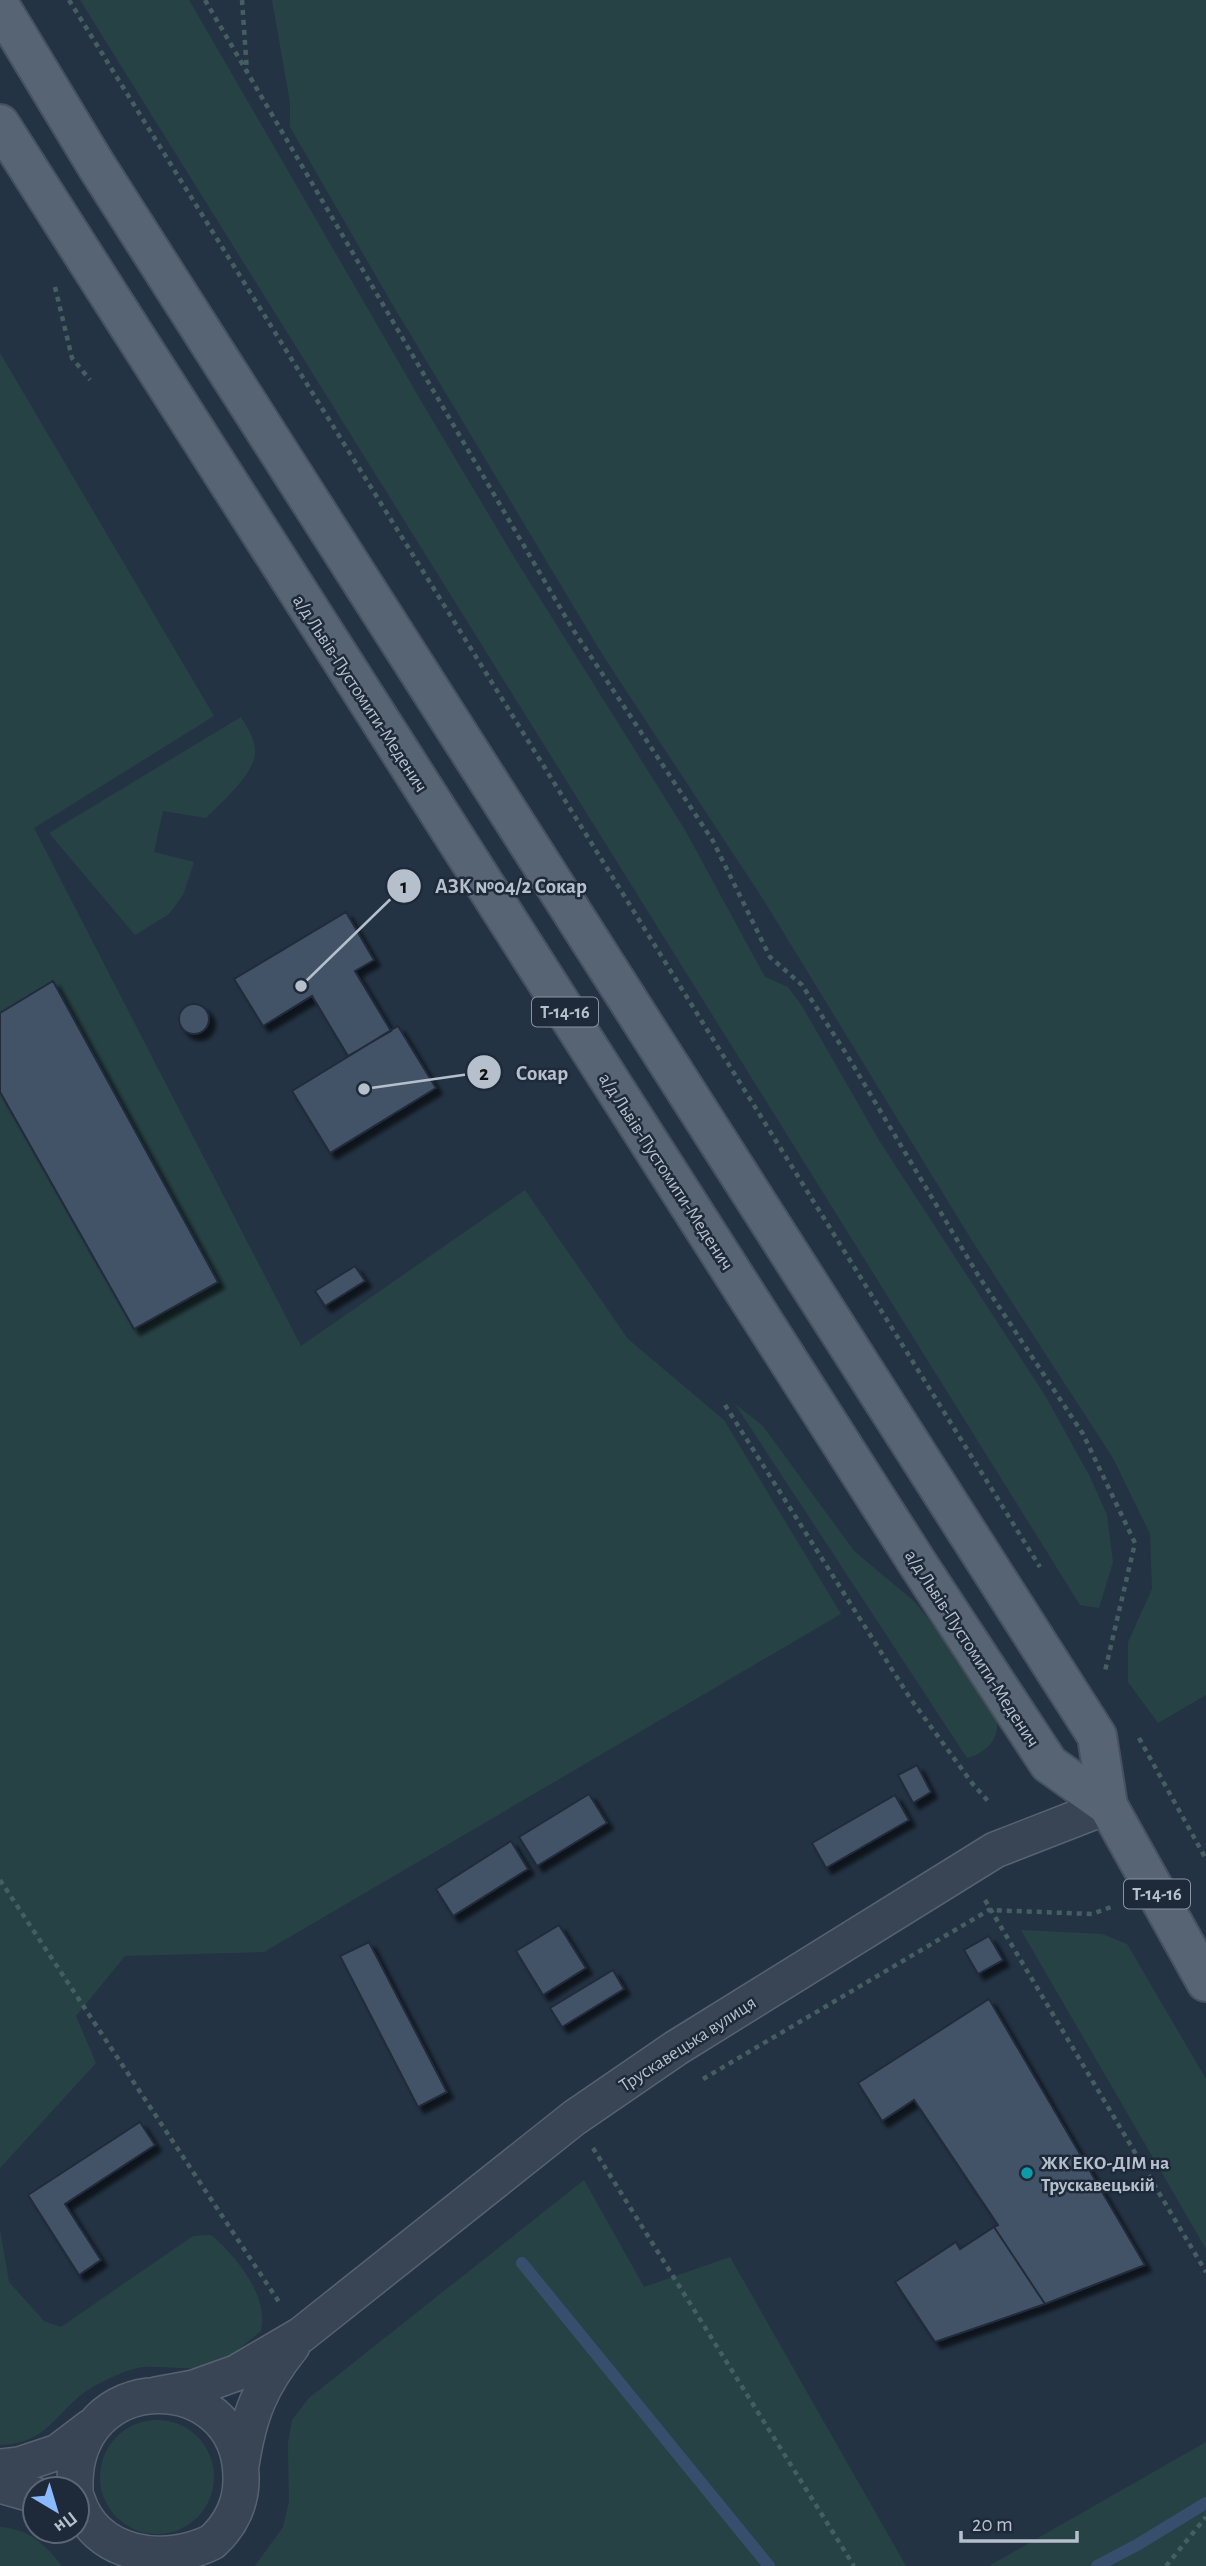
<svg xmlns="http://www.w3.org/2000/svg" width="1206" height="2566" font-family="'Alegreya Sans',sans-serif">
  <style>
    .green { fill: #274245 }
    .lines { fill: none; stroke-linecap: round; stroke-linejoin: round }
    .stream { stroke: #374e6d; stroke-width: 12 }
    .building { fill: #435367; stroke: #202b3b; stroke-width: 2; filter: url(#shadow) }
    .street-casing { stroke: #576271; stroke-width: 38 }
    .primary-casing { stroke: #465060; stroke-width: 42 }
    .path { stroke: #455f61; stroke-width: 4.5; stroke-dasharray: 5 5; stroke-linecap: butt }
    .street { stroke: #394554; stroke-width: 35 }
    .primary { stroke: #576474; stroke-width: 38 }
    .culture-dot { fill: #0f9aa8; stroke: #1e2939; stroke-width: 2.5 }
    .labels { text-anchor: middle; stroke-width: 5; stroke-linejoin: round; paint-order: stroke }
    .shield { fill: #1e2939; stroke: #8893a1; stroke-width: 2 }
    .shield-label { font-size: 18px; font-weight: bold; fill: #b6c0cd }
    .street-label { font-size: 19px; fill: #b6c0cd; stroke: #1e2939 }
    .poi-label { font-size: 19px; font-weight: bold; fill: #b6c0cd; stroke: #1e2939; text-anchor: start }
    .leader { fill: none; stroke: #b6c0cd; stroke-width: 2.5 }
    .callout-dot { fill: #b6c0cd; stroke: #1e2939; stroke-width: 2.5 }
    .mark-label { font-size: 21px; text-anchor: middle; font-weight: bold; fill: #111 }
    .callout-label { font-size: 21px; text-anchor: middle; font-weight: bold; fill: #b6c0cd; stroke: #1e2939; stroke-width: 5; stroke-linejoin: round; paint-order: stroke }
  </style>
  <defs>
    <filter id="shadow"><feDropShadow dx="6" dy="6" stdDeviation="2" flood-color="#0009"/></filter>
  </defs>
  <rect width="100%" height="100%" fill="#243344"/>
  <path class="green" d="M80 0H189L424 406 514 557 685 830 765 977 788 987 802 1006 880 1142 1046 1397 1090 1477 1107 1515 1113 1562 1099 1608 1080 1605Z
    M272 0H1206V1695L1158 1723 1128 1682V1642L1152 1589 1150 1534 1113 1458 971 1239 763 899 604 657 391 302 290 127V102Z
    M0 353 214 716 34 828 301 1346 525 1190 628 1339 724 1420 841 1614 264 1952 125 1956 76 2016 96 2063 0 2168Z
    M241 717C247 728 256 740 255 753 254 775 221 802 206 818L163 811 154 852 194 862 183 895 169 914 135 935 49 833Z
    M735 1404 763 1426 854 1551 916 1603 992 1703C1004 1729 995 1750 967 1758Z
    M1021 1930 1102 1934 1127 1944 1206 2079V2249Z
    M584 2180 644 2287 730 2257 906 2566H255L283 2527 289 2501 288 2443 292 2420 309 2398Z
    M0 2230 9 2282 44 2321 61 2327 193 2236 211 2235C236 2256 269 2296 261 2331 247 2342 230 2359 213 2365 190 2372 166 2365 143 2367 129 2369 114 2376 102 2382 58 2402 54 2444 0 2445Z
    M100 2477a57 57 0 1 1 114 0a57 57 0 1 1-114 0Z
    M1206 2442V2566H989Z
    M0 2527C29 2529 45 2544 62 2566H0Z"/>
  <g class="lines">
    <path class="stream" d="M522 2263 769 2566
      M1097 2566 1137 2545 1206 2503"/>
  </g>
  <path class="building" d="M346 912 374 960 355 971 391 1031 348 1056 312 996 263 1026 234 979Z
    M53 981 218 1282 134 1329 0 1092V1013Z
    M179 1019a15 15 0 1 1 30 0a15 15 0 1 1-30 0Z
    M398 1026 436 1088 330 1153 292 1091Z
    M355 1266 365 1281 325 1306 315 1291Z
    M917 1765 931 1792 913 1803 898 1775Z
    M589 1794 607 1823 537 1866 519 1837Z
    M895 1795 909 1820 826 1868 812 1843Z
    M511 1841 528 1869 453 1916 436 1889Z
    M559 1925 586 1968 543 1995 516 1951Z
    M989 1936 1003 1960 978 1974 964 1950Z
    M369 1942 447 2092 418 2107 340 1956Z
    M613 1970 624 1989 562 2027 550 2008Z
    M989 1999 1145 2265 1045 2304 994 2227 998 2225 914 2100 882 2121 858 2083Z
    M140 2122 155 2145 65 2204 101 2260 79 2275 28 2195Z
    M994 2227 1045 2304 935 2342 895 2282 956 2242 960 2249Z"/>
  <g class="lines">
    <g class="street-casing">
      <path id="street" d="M156 2395 194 2388 236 2373 301 2335 574 2118 676 2048 995 1850 1108 1806
        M241 2465C249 2414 260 2386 292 2346
        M0 2467 19 2465 58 2452 91 2427
        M0 2485 35 2495
        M75 2489C71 2366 239 2367 241 2476 242 2502 231 2525 212 2542 164 2566 95 2556 77 2499"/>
    </g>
    <g class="primary-casing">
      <path id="primary" d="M0 6 96 165 1097 1736 1108 1806 1206 1982
        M0 124 918 1564 1049 1764 1108 1806"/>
    </g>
    <path class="path" d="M69 0 1040 1567
      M205 0 572 628 713 841 770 957 802 985 847 1055 978 1275 1083 1434 1135 1543 1105 1671
      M242 0 247 72
      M55 287 72 358 90 380
      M725 1405 910 1698 972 1783 988 1801
      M1139 1738 1206 1859
      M0 1880 281 2305
      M985 1900 1206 2272
      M703 2079 989 1910 1092 1914 1114 1906
      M593 2148 854 2566
      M1166 2566 1206 2517"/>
    <use href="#street" class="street"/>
    <use href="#primary" class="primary"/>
  </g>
  <circle class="culture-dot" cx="1027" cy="2173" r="7"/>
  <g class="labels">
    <g class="shield">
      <rect x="532" y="997.5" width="66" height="29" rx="5"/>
      <rect x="1124" y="1879.5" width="66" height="29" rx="5"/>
    </g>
    <g class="shield-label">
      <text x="565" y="1018">Т-14-16</text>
      <text x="1157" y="1900">Т-14-16</text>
    </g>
    <g class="street-label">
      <text transform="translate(361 693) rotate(57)" y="7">а/д Львів-Пустомити-Меденич</text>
      <text transform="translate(667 1171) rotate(57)" y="7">а/д Львів-Пустомити-Меденич</text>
      <text transform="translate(973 1648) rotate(57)" y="7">а/д Львів-Пустомити-Меденич</text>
      <text transform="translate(687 2043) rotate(-33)" y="7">Трускавецька вулиця</text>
    </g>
    <g class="poi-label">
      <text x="1041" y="2169">ЖК ЕКО-ДІМ на<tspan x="1041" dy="22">Трускавецькій</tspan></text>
    </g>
  </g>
  <path class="leader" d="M301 986L404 886M364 1089L484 1072"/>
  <g class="callout-dot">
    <circle cx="301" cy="986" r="7"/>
    <circle cx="364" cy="1089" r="7"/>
    <circle cx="404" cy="886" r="18"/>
    <circle cx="484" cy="1072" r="18"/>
  </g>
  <g class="mark-label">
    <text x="404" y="893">1</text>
    <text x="484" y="1080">2</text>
  </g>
  <g class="callout-label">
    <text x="511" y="893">АЗК №04/2 Сокар</text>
    <text x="542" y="1080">Сокар</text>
  </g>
  <g transform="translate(56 2510) rotate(142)"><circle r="33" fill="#1e2939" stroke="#5b6574" stroke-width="2"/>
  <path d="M0-5L12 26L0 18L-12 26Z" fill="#8ab9ff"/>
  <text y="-10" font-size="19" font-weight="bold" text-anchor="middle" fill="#b6c0cd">Пн</text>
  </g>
  <path d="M961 2531v10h116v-10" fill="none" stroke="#b6c0cd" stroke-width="3.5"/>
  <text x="972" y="2531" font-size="21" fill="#b6c0cd" stroke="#1e2939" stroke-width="5" paint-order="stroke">20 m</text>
</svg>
